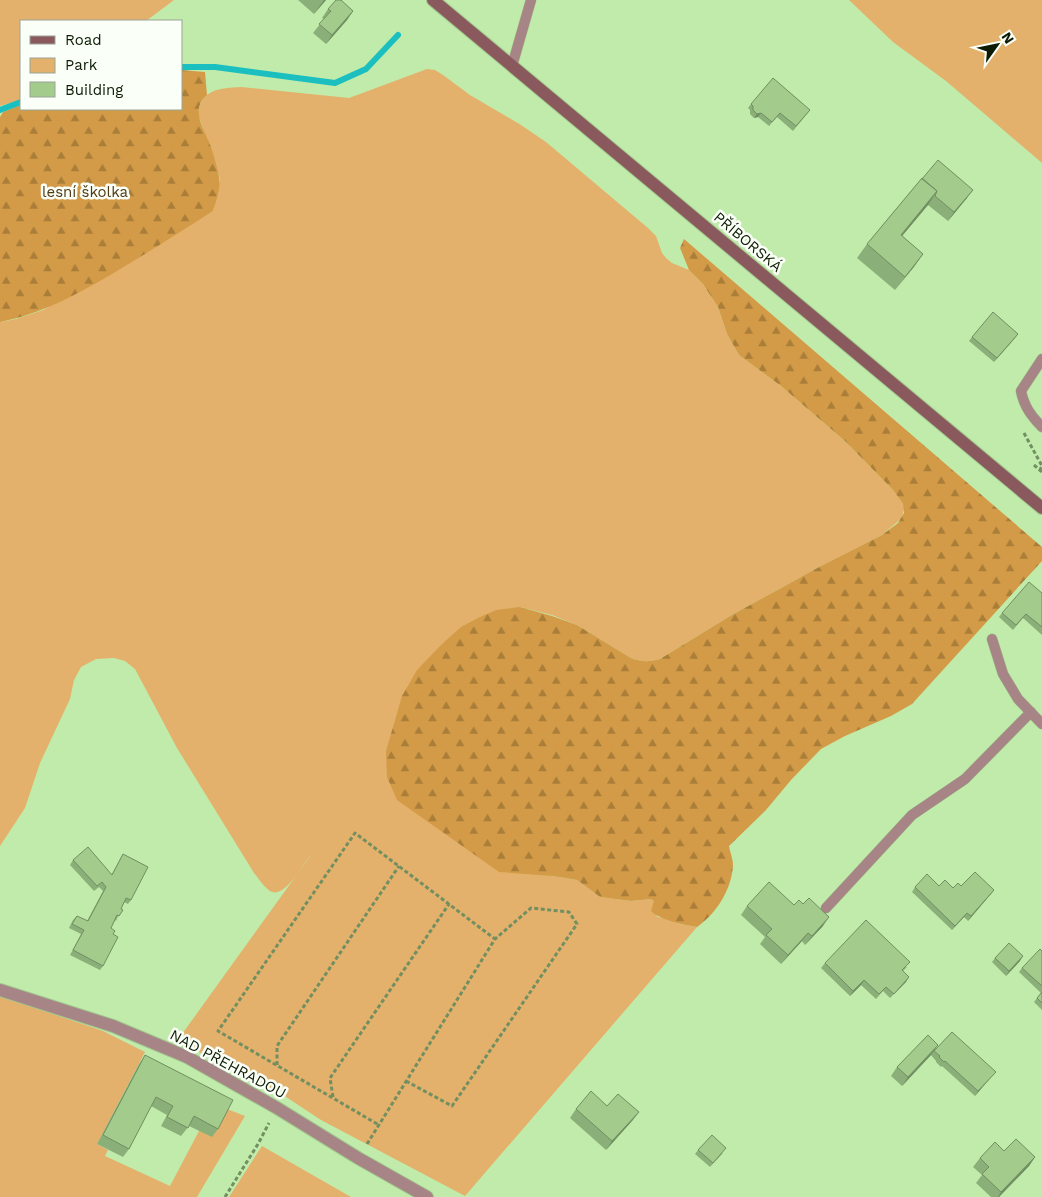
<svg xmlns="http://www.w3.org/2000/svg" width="1042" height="1197" font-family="'Work Sans',sans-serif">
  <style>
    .green { fill: #e3b16b }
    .forest { fill: url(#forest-firs) }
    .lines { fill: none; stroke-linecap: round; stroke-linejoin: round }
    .stream { stroke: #1bbfbf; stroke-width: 6 }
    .lane-casing { stroke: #a1c68d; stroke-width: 11 }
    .street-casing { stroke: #a1c68d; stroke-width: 14 }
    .secondary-casing { stroke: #a1c68d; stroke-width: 14 }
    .path { stroke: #718f61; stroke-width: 3; stroke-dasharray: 4 2.5; stroke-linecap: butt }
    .lane { stroke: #a78486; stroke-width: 10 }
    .street { stroke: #a78486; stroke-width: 12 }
    .secondary { stroke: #8a595d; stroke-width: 12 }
    .wall { fill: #8baf78 }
    .shaded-wall { fill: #718e62 }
    .building { fill: #a2cb8c; stroke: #718e62 }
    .labels { text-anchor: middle; stroke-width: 5; stroke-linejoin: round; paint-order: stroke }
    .park-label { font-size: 15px; fill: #503915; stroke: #fafff8 }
    .street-label { font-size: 15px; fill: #0d1b04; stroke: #fafff8 }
  </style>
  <defs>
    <pattern id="forest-firs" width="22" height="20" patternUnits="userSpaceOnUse" patternTransform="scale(1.25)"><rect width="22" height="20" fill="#d39b47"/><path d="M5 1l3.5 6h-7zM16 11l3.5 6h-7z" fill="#aa7e39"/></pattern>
  </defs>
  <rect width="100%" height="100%" fill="#c1ebab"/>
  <path class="green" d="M0 0H174L146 21H21V100L0 106Z
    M849 0H1042V163L946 81 893 42Z
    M427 69 435 70 443 75 470 95 521 125 546 142 648 228 656 236 662 253 666 258 672 263 689 270 703 284 718 307 727 334 739 355 781 386 845 441 893 490 903 504 904 508 902 518 882 535 819 567 730 616 660 659C649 662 641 662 631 658L577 625 552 615 520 607 390 740 386 751 553 876 577 880 600 897 631 901 651 899 654 901 657 917 664 918 680 924 697 927 465 1196 321 1120 277 1091 177 1041 311 855C303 863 285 900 270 891 264 887 259 879 254 873L177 748 135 669 125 661 114 658 96 659 81 667 74 680 70 699 40 763 25 808 0 846V322L16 319 43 310 213 211 220 179 198 114C201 89 220 88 241 87L349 98Z
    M0 996 103 1031 145 1052 97 1144 108 1150 105 1156 170 1186 199 1131 227 1109 245 1116 197 1197H0Z
    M262 1146 351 1197H229Z"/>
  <path class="forest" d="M181 70 205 72 207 95C189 110 205 130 211 147 214 156 217 167 219 177 221 188 216 201 213 211 180 232 146 254 112 274 76 295 41 314 0 322V117L3 112 21 105V109H181Z
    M684 239 1042 547V561L912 704 891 716 845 736 821 749 791 780 766 810 729 846C730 852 733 859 733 865 732 889 716 914 697 927 684 925 660 920 651 911L654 901 651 899 631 901 600 897 577 880 553 876 499 872 397 800 387 777 386 751 402 696 417 670 442 644 461 627 478 618 496 610 520 607 552 616 577 625 631 658C641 662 649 662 660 659L730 616 819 567 882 535 898 523 904 513 903 504 893 490 845 441 781 386 739 355 727 334 718 307 703 284 689 270 680 248Z"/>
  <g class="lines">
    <path class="stream" d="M181 67H215L335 83 366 69 398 35
      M0 110 21 102"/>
    <g class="lane-casing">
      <path id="lane" d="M512 66 531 0
        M1042 359 1021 391C1024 406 1031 416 1042 427
        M992 639 1003 674 1018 699 1042 724
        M826 908 912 815 965 779 1031 712"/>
    </g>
    <g class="street-casing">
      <path id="street" d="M0 990 113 1026 187 1057 277 1108 358 1158 427 1197"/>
    </g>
    <g class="secondary-casing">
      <path id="secondary" d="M433 0 1042 508"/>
    </g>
    <path class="path" d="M1024 433 1042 466 1040 470
      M1034 465 1042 472
      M277 1065V1046L399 866
      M406 1081 452 1106 577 924 569 912 531 908 495 939
      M333 1097 330 1078 449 904
      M367 1144 495 939 355 833 218 1031 379 1125
      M225 1197 258 1144 269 1123"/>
    <use href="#lane" class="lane"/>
    <use href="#street" class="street"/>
    <use href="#secondary" class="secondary"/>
  </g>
  <path class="wall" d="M298 0H326L314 14Z
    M328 9 353 11 347 20 326 44 313 33 324 19 322 18Z
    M751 104 810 110 793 131 777 117 769 126 758 117 754 118 750 114V110L748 108Z
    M922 178 967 198 948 221 928 205 902 236 923 254 895 290 857 258 867 244Z
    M972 337 1015 338 994 362 969 341Z
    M1042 593V635L1023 618 1013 630 999 617 1002 613Z
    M123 854 131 900 128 904 124 902 116 921 115 920 111 928 113 934 103 966 100 970 70 955 81 934 69 928 73 920 77 916 87 921 103 891 99 887 94 891 70 865 73 860 112 874Z
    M939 886 953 888 961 886 994 890 968 921 964 917 952 930 912 892 915 887Z
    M794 905 823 926 805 945 802 941 781 964 760 944 765 937 741 915 747 906Z
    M1042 951V1010L1034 1002 1041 993 1019 972 1022 968Z
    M995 958 1020 961 1006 976 992 962Z
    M825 963 907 967 903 971 906 982 890 998 883 991 876 999 861 985 850 996 821 968Z
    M935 1049 992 1076 975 1096 942 1066 941 1067 936 1062V1061L931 1055 902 1086 891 1076 897 1067Z
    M145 1055 218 1129 212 1137 189 1126 181 1136 161 1126 167 1115 151 1106 129 1149 123 1157 97 1144 139 1064Z
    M607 1106 639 1112 632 1121 606 1150 570 1118 576 1109Z
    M698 1150 723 1153 710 1167 695 1154Z
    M1004 1151 1035 1157 1029 1166 999 1197H991L976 1183 982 1175 973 1167 980 1158Z"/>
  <path class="shaded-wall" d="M324 0H326L314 14Z
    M353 11 347 20 326 44 332 35Z
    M761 113 758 117 754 118 757 114Z
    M973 190 967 198 948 221 954 212Z
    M937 191 928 205 892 248 901 235Z
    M923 254 914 267 895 290 905 277Z
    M1018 334 1015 338 994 362 997 358Z
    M994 890 991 894 968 921 971 916Z
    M967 913 964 917 952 930 955 926Z
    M829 917 823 926 805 945 812 936Z
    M808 933 802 941 781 964 788 955Z
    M1023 956 1020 961 1006 976 1009 971Z
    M909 977 906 982 890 998 894 994Z
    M864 980 861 985 850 996 853 991Z
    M938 1045 931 1055 902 1086 908 1077Z
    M996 1072 992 1076 975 1096 978 1091Z
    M639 1112 632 1121 606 1150 612 1141Z
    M1035 1157 1029 1166 999 1197H998L1001 1192Z"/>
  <path class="building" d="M336 0H341L353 11 332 35 319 24 331 11 328 9Z
    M773 78 810 110 796 126 780 113 772 122 761 113 757 114 753 110V106L751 104Z
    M938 160 973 190 954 212 935 196 937 191 922 179Z
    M922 178 937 191 901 235 923 254 905 277 867 244Z
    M993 312 1018 334 997 358 972 337Z
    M1029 582 1042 593V627L1026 614 1016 625 1002 613Z
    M88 847 112 875 123 854 148 867 131 900 126 898 121 909 123 910 119 916 117 915 111 928 115 931 113 934 118 937 103 966 73 950 84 930 72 924 77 916 88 921 106 887 102 882 97 886 73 860Z
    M975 872 994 890 971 916 967 913 955 926 915 887 927 874 939 886 945 880 953 888 958 883 961 886Z
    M769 882 794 905 799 900 803 904 809 898 829 917 812 936 808 933 788 955 766 935 772 929 747 906Z
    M866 920 910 962 902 970 909 977 894 994 886 987 879 994 864 980 853 991 825 963Z
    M1009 943 1023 956 1009 971 995 958Z
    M1040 949 1042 951V986L1022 968Z
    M1042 992V1003L1037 998Z
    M952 1032 996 1072 978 1091 945 1061 944 1062 939 1057 940 1056 934 1051Z
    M928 1035 938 1045 908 1077 897 1067Z
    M145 1055 233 1100 218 1129 194 1116 188 1128 167 1117 173 1106 156 1097 129 1149 103 1135Z
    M591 1091 607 1106 618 1094 639 1112 612 1141 576 1109Z
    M712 1135 726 1148 713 1163 698 1150Z
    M1016 1139 1035 1157 1001 1192 982 1174 989 1167 980 1158 995 1142 1004 1151Z"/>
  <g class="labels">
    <g class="park-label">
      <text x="85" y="197">lesní školka</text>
    </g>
    <g class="street-label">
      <text transform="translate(748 242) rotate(40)" y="5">PŘÍBORSKÁ</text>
      <text transform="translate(228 1064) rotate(28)" y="5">NAD PŘEHRADOU</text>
    </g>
  </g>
  <rect x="20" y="20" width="162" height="90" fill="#fafff8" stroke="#9ba496"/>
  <rect x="30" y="36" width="25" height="8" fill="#8a595d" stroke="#9ba496"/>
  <text x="65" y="45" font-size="15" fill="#0d1b04">Road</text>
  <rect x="30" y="58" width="25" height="15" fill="#e3b16b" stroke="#9ba496"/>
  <text x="65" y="70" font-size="15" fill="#0d1b04">Park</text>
  <rect x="30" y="82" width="25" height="15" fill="#a2cb8c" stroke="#9ba496"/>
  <text x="65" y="95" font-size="15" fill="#0d1b04">Building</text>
  <g transform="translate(997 45) rotate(57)" stroke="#fafff8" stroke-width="4" paint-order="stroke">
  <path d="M0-4L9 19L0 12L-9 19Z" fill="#0d1b04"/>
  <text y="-8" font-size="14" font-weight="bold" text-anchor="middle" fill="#0d1b04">N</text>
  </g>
</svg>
